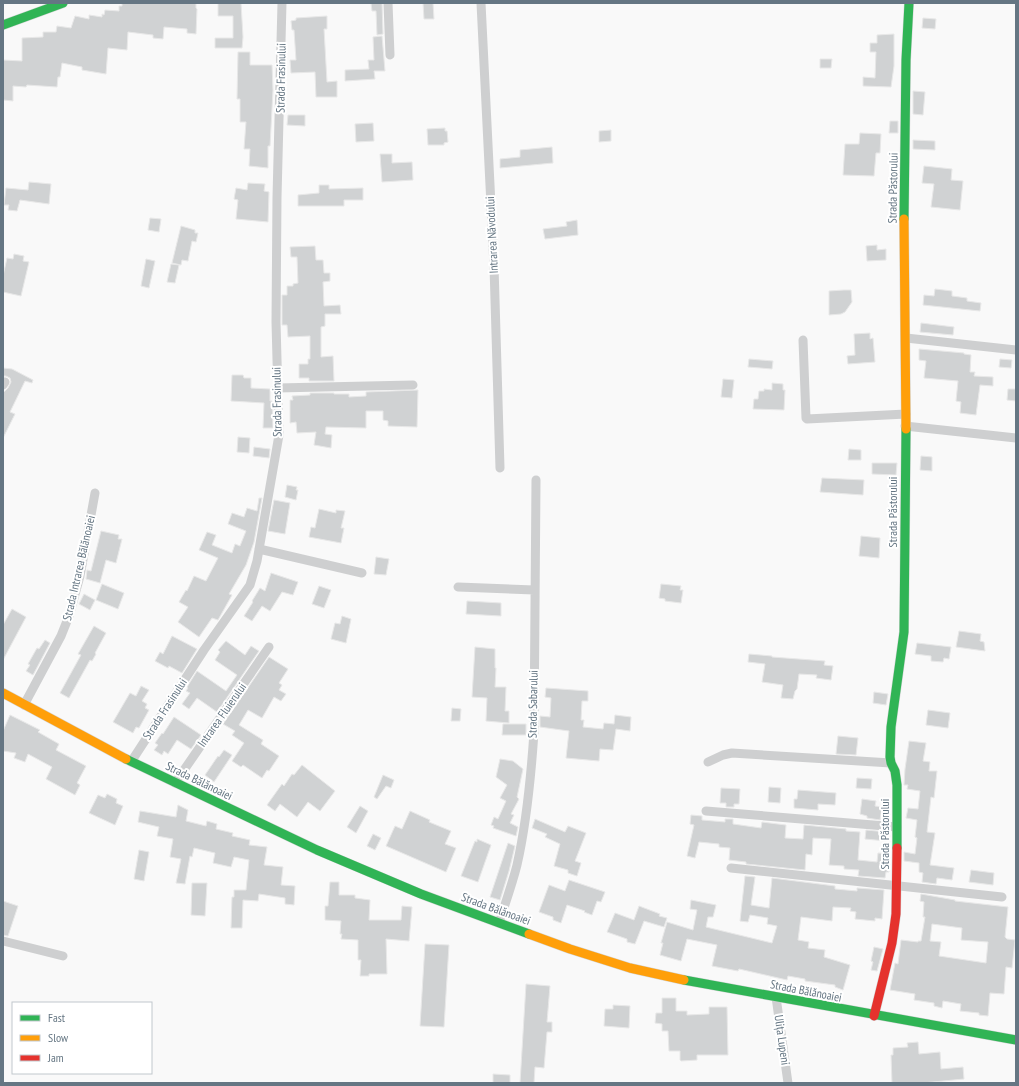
<svg xmlns="http://www.w3.org/2000/svg" width="1019" height="1086" font-family="'PT Sans Narrow',sans-serif">
  <style>
    .building { fill: #d0d2d3; stroke: #e8e8e8; fill-rule: evenodd }
    .lines { fill: none; stroke-linecap: round; stroke-linejoin: round }
    .fast-casing { stroke: #d5d6d7; stroke-width: 10 }
    .slow-casing { stroke: #d5d6d7; stroke-width: 10 }
    .jam-casing { stroke: #d5d6d7; stroke-width: 10 }
    .street { stroke: #cecfd0; stroke-width: 9 }
    .fast { stroke: #30b455; stroke-width: 9 }
    .slow { stroke: #ff9f0a; stroke-width: 9 }
    .jam { stroke: #e5322d; stroke-width: 9 }
    .labels { text-anchor: middle; stroke-width: 4; stroke-linejoin: round; paint-order: stroke }
    .street-label { font-size: 12px; fill: #657683; stroke: #fff }
  </style>
  <rect width="100%" height="100%" fill="#f9f9f9"/>
  <path class="building" d="M122 3H196V8L197 9 196 34 187 33V29L164 27 163 39 153 38V35L128 32 127 50 108 48 106 74 82 70V67L62 63 60 77H58L57 87 27 85 26 87 13 86V101L3 100V60L22 61V38L43 37V32H56L57 26 71 28 75 16 89 19V15L102 17V14L104 15 105 10 119 11V6H122Z
    M218 3H241L243 37 242 48H215V38H233V16H218Z
    M371 3H382L383 34 377 35 376 11H372Z
    M423 3H433L434 19H424Z
    M327 16V29H324L327 82 337 81V97H316L315 72 291 73 290 60H296L294 30H292L291 21 296 20V18Z
    M923 18 936 19 935 29 922 28Z
    M894 34V66L891 87 863 86V77L875 78 876 52H870V43H877V35Z
    M382 36 385 71H374L375 79 345 81V70L369 69 368 60H374L373 37Z
    M238 52H250V65H272L273 90 270 146H268V168L249 166 250 149H244L246 122H240V99H237Z
    M820 59H832L831 68H820Z
    M913 91 925 92 923 115 913 114Z
    M288 115H305V126L287 125Z
    M890 121H898V133H889Z
    M373 123 374 141 356 142 355 124Z
    M445 128V131H447L448 142 444 143V145H428L427 129Z
    M611 130V141L599 142V131Z
    M860 133 881 134 880 153H876L874 176 843 175 845 144H859Z
    M913 140 935 141V150L913 149Z
    M552 147 553 163 500 168V159L520 157V150Z
    M380 154H392V163L412 162 413 180 382 182Z
    M924 166 952 169 951 180 963 181 960 210 931 207 934 184 922 183Z
    M29 182 51 184 49 204 20 200 17 211 8 210 9 205H4L6 188 28 190Z
    M248 183 265 184 264 191 269 192 268 222 236 219 238 200 234 199 236 188 247 190Z
    M319 185H329V189L363 188V200H344V206H298V195L319 193Z
    M150 218 161 219 159 232 148 230Z
    M577 220 578 235 545 239 543 229 567 226 566 222Z
    M181 226 195 230V233H198L196 242 192 241 188 261 182 260 181 265 172 263Z
    M877 245V250L886 249V260L867 261 866 246Z
    M315 246 316 260H323L324 273H330V281L323 282 324 306 340 305 341 314H325V326L321 327V357L333 356 334 381H309V378H299V364H308V359H310V336L288 337 287 325H282V295H287V286H293V284L298 283 297 257H291L290 247Z
    M14 254 24 256 23 261 29 262 21 296 3 292V276L7 258 13 259Z
    M146 259 155 261 149 288 141 286Z
    M171 264 179 265 175 283 167 282Z
    M935 289 952 291V296L967 298V301L981 303 980 311 923 305 924 295 934 296Z
    M844 290H851L852 302 845 312 841 314 829 315V291Z
    M921 323 954 327 953 335 920 332Z
    M870 333V339L873 338 875 362 848 364 847 356 855 355 854 334Z
    M919 349 964 353V354L971 355 970 372H975L974 376 993 377V386L980 385 976 415 960 413 961 402 956 401 958 381 924 378 926 361 919 360Z
    M749 359 773 361 772 369 748 367Z
    M1000 359 1012 360 1011 368 999 367Z
    M3 368 12 369 33 380 32 383 25 381 10 412 15 414 3 438V393L8 388 11 382 10 378 6 376H3Z
    M232 375H243L244 378H251V388L270 389V401H272L273 428H263L264 403 231 401Z
    M723 379 734 380 732 398 721 397Z
    M772 383 783 384V390H785L784 410 753 409 754 399H758L759 391H764V389L772 390Z
    M1008 389H1016V401L1007 400Z
    M418 390 417 427 388 426V421L383 420V411H366V428L326 427 325 434 332 435 331 448 314 445 316 432 297 433 296 422 290 423V400H293L292 396 310 395V393H334V394H349V397L366 396V392Z
    M238 437 250 438 249 453 237 452Z
    M254 447 270 449 269 458 253 456Z
    M849 449 861 450V460H848Z
    M921 456 932 457V471L920 470Z
    M872 463H897L896 475 872 474Z
    M822 478 864 480 863 495 820 492Z
    M287 485 297 487 296 490H298L296 500 285 497Z
    M259 498H262L254 542 246 565 229 594 232 595 218 620 212 618 199 637 178 622 188 607 179 602 186 590 187 591 194 576 206 581 218 558 199 550 207 532 216 535 212 545 232 553 235 544 240 546 246 531 228 524 232 513 244 517 247 508 257 511Z
    M274 500 290 503 285 534 268 531Z
    M319 509 336 513V510L345 511 341 528H344L341 543 309 537 311 527 315 528Z
    M101 531 119 535 118 539H122L116 563 106 560 100 583 86 579 87 570 91 571Z
    M861 536 880 538 879 558 859 556Z
    M376 557 389 559 386 575 374 574Z
    M271 573 298 582 293 595 282 592 270 611 262 606 252 621 244 616 253 602 252 601 260 588 265 591Z
    M102 584 124 593 118 609 96 600Z
    M661 584 681 586 680 590H683L681 603 665 601V599L659 598Z
    M319 586 331 590 324 608 312 604Z
    M84 594 95 600 90 610 79 604Z
    M467 601 501 603V616L466 614Z
    M12 609 26 617 3 660V625Z
    M342 616 351 619 346 643 331 639 335 623 340 624Z
    M94 626 106 633 95 653 96 654 92 661 90 660 69 698 60 693 81 655 78 654Z
    M959 631 981 634 980 641 984 642 985 651 956 647Z
    M172 636 197 649 182 673 169 666 168 668 155 661 160 652 163 654Z
    M45 640 50 643 33 675 26 671 30 665 28 664 37 648 39 649Z
    M226 641 245 655 251 646 259 651 217 712 197 698 189 709 182 704 190 693 186 691 188 688 187 687 197 671 226 691 237 675 215 660 220 652 218 650Z
    M917 643 951 647 949 659 944 658 943 662 931 661V656L915 654Z
    M475 647 495 649V668H496L495 687H506L505 711H509V723L486 721 487 698 472 697Z
    M749 654 772 656V657L825 661 824 665 833 666 831 680 816 678 817 675 799 674 797 689 795 691 793 699 781 698 783 685 762 682 765 664 748 662Z
    M269 657 288 669 279 683 282 685 279 690 286 694 281 701 274 697 262 718 248 710 239 725 263 740 261 744 279 756 269 771 267 770 262 778 243 765 241 767 232 761 244 743 232 735 235 731 223 724Z
    M141 686 149 690 142 701 147 704 145 708 149 710 139 728 136 727 133 733 113 722 130 693 136 696Z
    M546 688 588 691V701H582L581 720H584L583 727 603 729 604 723 614 724 615 715 631 717 630 731 616 729 613 750 600 749 599 761 566 758 569 731 540 727V716L550 717 551 698 545 697Z
    M874 692 888 694 886 705 873 703Z
    M452 708 461 709 460 721H451Z
    M928 710 950 713 948 728 926 725Z
    M10 715 40 730 38 732 59 744 56 750 86 766 77 783 80 785 75 795 46 779 52 767 28 754 25 762 14 758 16 753 3 751V731Z
    M174 717 201 735 191 749 177 740 168 754 164 751 162 755 154 750 158 745 155 743 162 733 163 734Z
    M503 724H526V735H502Z
    M838 736 858 738 856 755 836 754Z
    M909 741 926 743 923 761 930 762 929 771H937L934 798 931 797 927 832 935 833 930 865 954 868 952 880 937 878 936 884 922 882 923 873 919 872V863L904 861V852L915 854 917 838 915 837 917 820 906 818 908 808 918 809 920 791 907 789 908 785H904L905 769Z
    M224 750 232 755 214 782 205 775 218 756 219 757Z
    M500 759 513 761 523 769 517 797 519 799 511 814 514 815 510 823 518 827 516 836 493 828 494 826 491 825 494 817 498 819 506 801 500 798 507 785 496 777Z
    M302 765 335 791 320 811 308 802 297 817 280 804 275 811 267 805 282 784 284 786 292 774 294 775Z
    M383 775 394 780 391 788 386 786 377 799 374 797Z
    M857 778 872 779 871 789 856 788Z
    M769 787 781 788 780 803 768 802Z
    M721 788 740 789 739 804H734V807H726V803H720Z
    M798 790 836 793 835 805 818 804V810L794 808V799H797Z
    M107 794 117 799 116 803 123 806 115 825 89 813 98 795 105 798Z
    M862 799 876 801 875 806 882 807 880 820 867 818V816L860 814Z
    M178 805 188 810 186 821 206 826 207 821 217 824 216 829 233 833 232 836 250 840 249 845 267 847 264 865 283 867 281 885 295 886 294 905 285 904V898L259 894 258 901 243 900 242 928H231L232 897H234V890H246L249 860 234 857 231 867 213 863 215 853 194 848 192 857 190 856 185 884 176 883 181 859 170 857 173 839 157 836 159 827 138 822 140 811 176 817Z
    M360 806 368 811 356 833 347 827Z
    M410 811 430 820 429 822 451 831 445 844 456 848 446 872 386 846 395 826 402 829Z
    M691 815 702 816V820L725 822V819H733V824L761 828 762 822 786 825 785 838 803 839 804 825 846 829V831L860 832 858 860 877 862 878 853 889 854V872H886L885 878 858 876 859 870 844 869V866L829 865 831 839 813 838 812 855 806 854 805 870 746 864V862L729 860 730 848 719 847V844L699 842 695 858 687 856 694 825 690 824Z
    M535 819 565 832 568 826 586 833 575 861 581 863 577 876 568 873V870L554 866 560 844 545 837 547 834 532 828Z
    M866 830 887 832 886 841 865 839Z
    M373 834 381 838 375 850 367 846Z
    M477 839 491 845 478 882 461 876 475 841 477 842Z
    M508 843 515 846 509 871 500 900 490 897Z
    M139 850 149 852 144 881 134 879Z
    M971 870 994 873 993 885 969 882Z
    M745 876 755 877 751 905 769 908 772 878 835 886V889L857 891V888L884 890 882 919 875 918V921L855 919 856 912 850 911 851 908 833 907 832 921 801 917 798 940 809 942 808 948 825 950 824 957 850 965 843 990 835 987V985L805 981V979L788 976 787 980 739 969 738 971 712 966 717 945 687 939 681 961 660 955 663 943H661L667 922 693 930 697 910 690 909 691 900 716 905 713 917H708L706 927 772 943 777 926 767 924 768 918 750 915 748 922 740 921Z
    M569 880 605 892 601 902 597 901 592 915 584 912 585 911 567 905 561 923 553 920V917L539 912 549 885 565 891Z
    M330 882H339V895H355V898L370 900 369 920H401L402 906 412 907 409 941 386 939 387 974H369V976H360L361 960H358V940L341 939 342 934H340L341 921 325 920V906H328Z
    M192 883H207L205 916 191 915Z
    M921 894 955 900V901L1008 907 1005 937 1007 939 1015 940 1012 968 1006 967 1004 994 990 993 988 1016 979 1015V1013L960 1011 961 1004 943 1001 942 1008 934 1006V1003L914 1000 915 994 890 990 895 963 898 964 901 940 918 942V941H921L925 917H923L924 902 920 901ZM932 924 962 928 961 940 988 942 986 963 939 956 941 942 930 941Z
    M3 901 18 906 8 936 3 935Z
    M639 906 660 914 659 916 667 918 664 927 644 921 635 944 627 942V939L607 932 615 913 634 920Z
    M425 944 449 945 444 1027 420 1026Z
    M874 947 883 949 877 971 871 970 873 962 871 961Z
    M526 984 550 986 547 1022H552V1032H547L544 1068 535 1067 534 1083H520Z
    M662 998H676V1011H687V1015L709 1014V1007H727L728 1055H697V1060L681 1061 680 1060V1051H669L668 1031H662V1024L655 1023 656 1013H662Z
    M613 1005 630 1006 629 1028 604 1026 605 1009H613Z
    M918 1042 919 1054 940 1052 941 1069 963 1067 964 1079 922 1083H892L891 1055H893V1048L908 1047 907 1043Z
    M493 1074 510 1075V1083H493Z"/>
  <g class="lines">
    <g class="fast-casing">
      <path id="fast" d="M3 25 63 3
        M904 219 906 60 909 3
        M126 759 317 850 421 894 529 934
        M897 848V785L895 771 891 763 890 757 891 727 904 632 906 429
        M684 980 1016 1040"/>
    </g>
    <g class="slow-casing">
      <path id="slow" d="M904 219 906 429
        M3 693 126 759
        M529 934 570 949 630 968 684 980"/>
    </g>
    <g class="jam-casing">
      <path id="jam" d="M874 1016 892 943 896 914 897 848"/>
    </g>
    <path class="street" d="M388 3 390 55
      M481 3 494 266 500 468
      M906 338 1016 350
      M803 340 806 418 807 419 906 414
      M3 385 5 382
      M277 388 413 385
      M905 426 1016 438
      M259 549 362 573
      M458 587 534 590
      M24 705 61 636 69 616 80 576 95 493
      M131 762 204 650 250 585 257 561 279 435 276 322 277 197 282 3
      M708 762 723 755 732 753 891 763
      M175 783 269 647
      M706 811 897 827
      M731 868 1002 897
      M499 923C505 904 512 885 517 865 527 821 531 777 534 732L536 480
      M3 941 63 956
      M776 997 788 1083"/>
    <use href="#fast" class="fast"/>
    <use href="#slow" class="slow"/>
    <use href="#jam" class="jam"/>
  </g>
  <g class="labels">
    <g class="street-label">
      <text transform="translate(281 78) rotate(-89)" y="4">Strada Frasinului</text>
      <text transform="translate(893 188) rotate(-89)" y="4">Strada Păstorului</text>
      <text transform="translate(492 235) rotate(-93)" y="4">Intrarea Năvodului</text>
      <text transform="translate(277 402) rotate(-91)" y="4">Strada Frasinului</text>
      <text transform="translate(893 512) rotate(-90)" y="4">Strada Păstorului</text>
      <text transform="translate(79 568) rotate(-77)" y="4">Strada Intrarea Bălănoaiei</text>
      <text transform="translate(533 704) rotate(-89)" y="4">Strada Sabarului</text>
      <text transform="translate(165 709) rotate(-57)" y="4">Strada Frasinului</text>
      <text transform="translate(222 715) rotate(-55)" y="4">Intrarea Fluierului</text>
      <text transform="translate(199 781) rotate(26)" y="4">Strada Bălănoaiei</text>
      <text transform="translate(885 834) rotate(-90)" y="4">Strada Păstorului</text>
      <text transform="translate(496 909) rotate(20)" y="4">Strada Bălănoaiei</text>
      <text transform="translate(806 991) rotate(11)" y="4">Strada Bălănoaiei</text>
      <text transform="translate(782 1040) rotate(82)" y="4">Ulița Lupeni</text>
    </g>
  </g>
  <rect width="1019" height="1086" fill="none" stroke="#657683" stroke-width="8"/>
  <rect x="12" y="1002" width="140" height="72" fill="#ffffff" stroke="#c1c8cd"/>
  <rect x="20" y="1015" width="20" height="6" fill="#30b455" stroke="#c1c8cd"/>
  <text x="48" y="1022" font-size="12" fill="#657683">Fast</text>
  <rect x="20" y="1035" width="20" height="6" fill="#ff9f0a" stroke="#c1c8cd"/>
  <text x="48" y="1042" font-size="12" fill="#657683">Slow</text>
  <rect x="20" y="1055" width="20" height="6" fill="#e5322d" stroke="#c1c8cd"/>
  <text x="48" y="1062" font-size="12" fill="#657683">Jam</text>
</svg>
